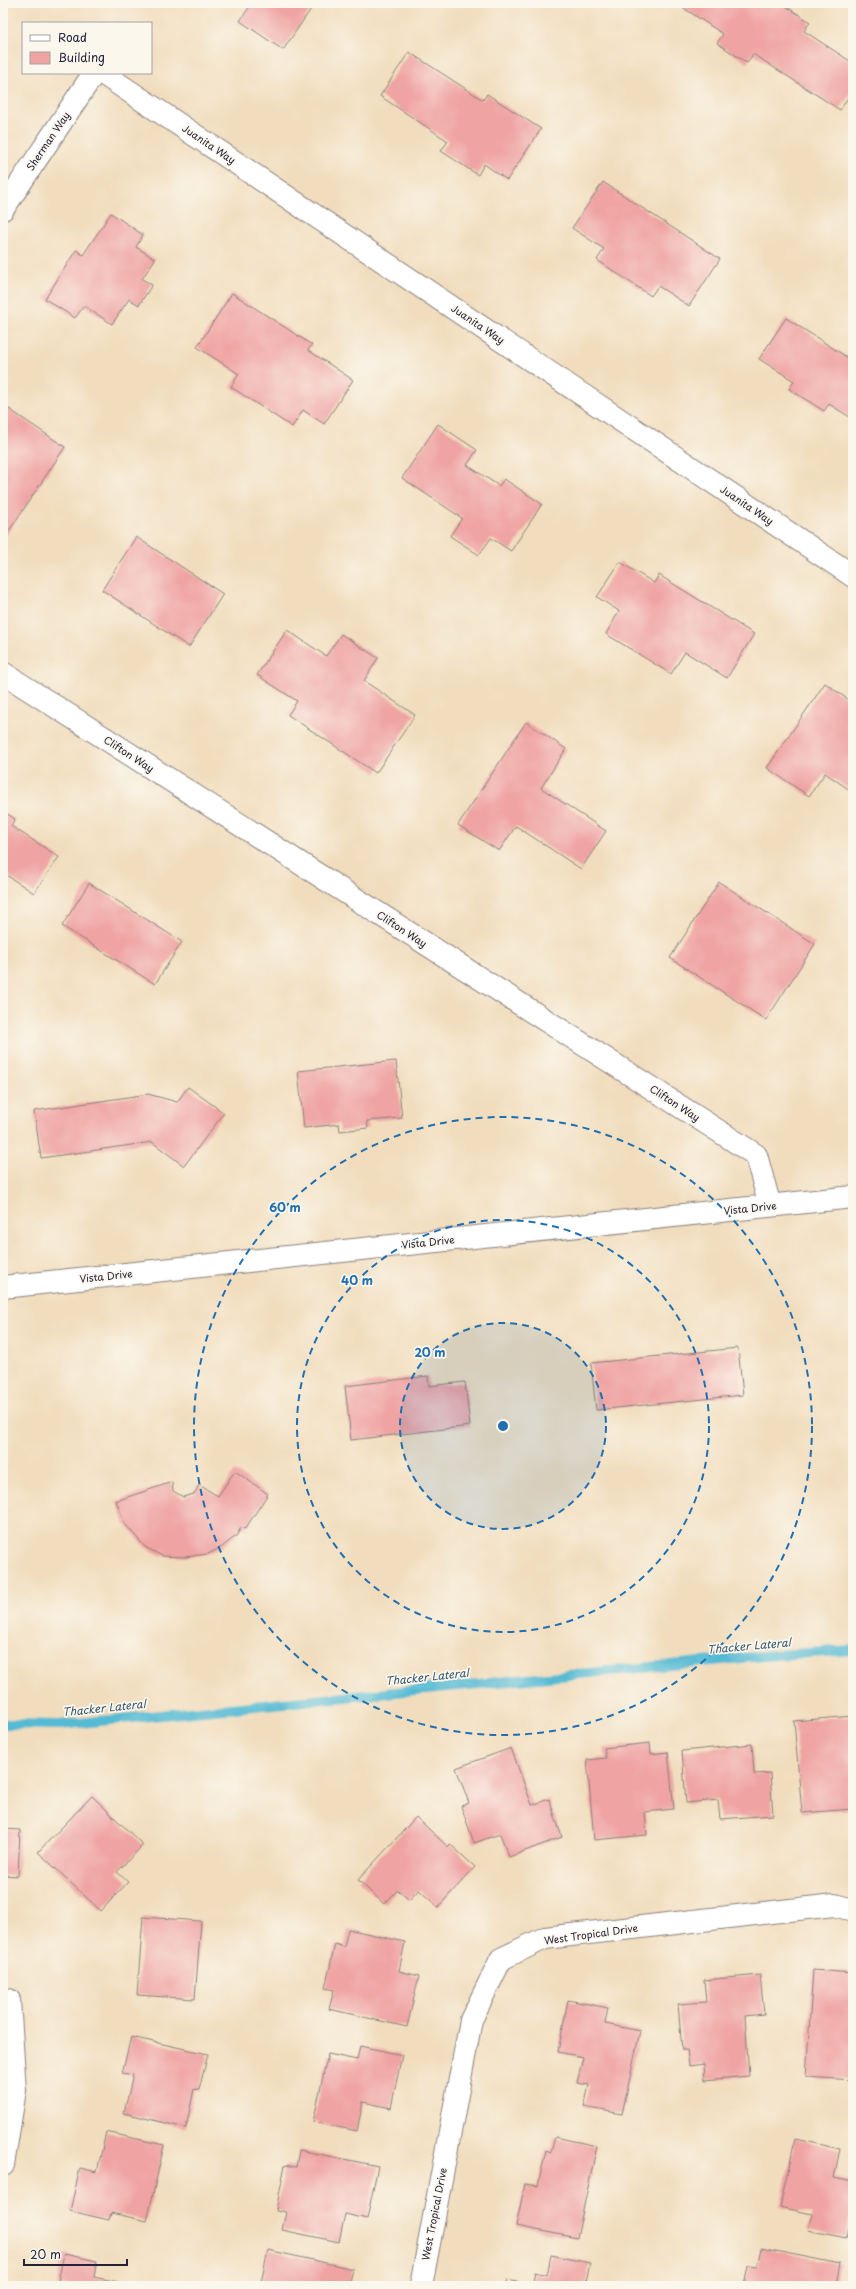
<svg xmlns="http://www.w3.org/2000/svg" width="856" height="2289" font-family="'Playpen Sans',sans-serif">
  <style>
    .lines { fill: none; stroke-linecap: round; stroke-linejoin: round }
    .stream { stroke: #55bad3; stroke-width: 10 }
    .building { fill: #efa3a2 }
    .minor-casing { stroke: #8a807c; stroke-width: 24 }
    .minor { stroke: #fff; stroke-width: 22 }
    .ring { fill: none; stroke: #1f6fb2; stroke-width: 2; stroke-dasharray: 7 5 }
    .labels { text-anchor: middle; stroke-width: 3.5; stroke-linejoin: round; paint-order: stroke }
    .street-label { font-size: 10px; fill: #22223b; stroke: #fbf7ec }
    .water-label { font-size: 11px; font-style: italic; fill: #345770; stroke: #fbf7ec }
    .centre { fill: #1f6fb2; stroke: #fbf7ec; stroke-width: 2 }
    .ring-label { font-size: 12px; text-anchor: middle; font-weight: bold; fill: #1f6fb2; stroke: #fbf7ec; stroke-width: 3.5; stroke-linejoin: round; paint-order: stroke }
  </style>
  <rect width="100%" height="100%" fill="#fbf7ec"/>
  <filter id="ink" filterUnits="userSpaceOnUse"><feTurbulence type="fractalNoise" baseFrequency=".025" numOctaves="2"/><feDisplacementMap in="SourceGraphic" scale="8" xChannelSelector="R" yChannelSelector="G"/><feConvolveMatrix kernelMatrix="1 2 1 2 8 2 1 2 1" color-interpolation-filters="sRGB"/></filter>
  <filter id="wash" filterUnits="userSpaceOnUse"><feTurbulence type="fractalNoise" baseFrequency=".012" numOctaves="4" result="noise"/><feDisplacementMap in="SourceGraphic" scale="16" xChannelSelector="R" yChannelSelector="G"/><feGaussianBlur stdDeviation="0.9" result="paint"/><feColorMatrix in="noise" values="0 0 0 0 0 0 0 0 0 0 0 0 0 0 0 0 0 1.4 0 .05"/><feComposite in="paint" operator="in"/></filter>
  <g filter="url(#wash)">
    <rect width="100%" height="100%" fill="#f1ddbd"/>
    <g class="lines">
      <path class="stream" d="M3 1724 59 1725 763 1656 853 1650"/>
    </g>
    <g id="blocks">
      <path class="building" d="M252 3H315L283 50 240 21Z
        M685 3H781L810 22 804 31 853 63V90L840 110 753 54 747 63 717 43 723 34 682 7Z
        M409 52 483 100 487 94 541 129 507 180 484 164 478 175 441 151 448 141 380 96Z
        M603 182 720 259 689 306 658 286 651 296 597 260 604 249 572 228Z
        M111 213 143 235 136 247 155 259 142 279 152 285 139 305 129 299 112 324 84 306 75 318 45 299 76 250 83 255Z
        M232 293 312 345 308 350 353 380 324 424 303 410 292 427 231 387 239 374 197 347Z
        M786 318 853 361V419L829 404 824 411 789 389 794 381 759 359Z
        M3 405 65 447 3 540Z
        M438 424 477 450 467 465 499 486 504 479 542 504 511 551 491 538 479 555 450 536 462 518 402 478Z
        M136 537 223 594 189 647 102 590Z
        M620 562 654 583 659 575 754 634 727 678 685 652 671 674 606 634 619 611 597 597Z
        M287 630 326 656 341 634 378 658 364 681 415 715 376 773 288 715 297 701 257 675Z
        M825 683 853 703V792L825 773 809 796 767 768Z
        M526 722 566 749 541 788 606 831 581 869 516 826 499 851 458 825Z
        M3 811 15 819 11 826 59 857 34 893 3 873Z
        M719 882 815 944 766 1020 670 958Z
        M89 883 182 942 155 984 62 926Z
        M396 1061 402 1118 367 1121 368 1128 340 1131 339 1124 304 1128 298 1071Z
        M188 1087 224 1113 184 1166 152 1142 41 1158 34 1111 148 1094 177 1102Z
        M738 1348 743 1395 596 1410 591 1363Z
        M428 1376 429 1386 465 1382 470 1426 351 1440 345 1386Z
        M235 1471 268 1494 245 1529 241 1527 237 1535 222 1547 208 1554 185 1557 162 1556 145 1547 125 1524 116 1501 172 1482 173 1491 183 1497 194 1494 199 1485 218 1496Z
        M853 1716V1809L802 1813 794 1721Z
        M650 1743 651 1754 668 1752 674 1809 645 1812 647 1835 594 1840 587 1760 606 1758 604 1748Z
        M752 1744 754 1774 770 1773 773 1815 720 1819 718 1800 686 1803 682 1751Z
        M511 1748 532 1805 549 1799 562 1837 509 1857 500 1834 474 1843 461 1806 469 1803 456 1768Z
        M92 1796 143 1845 117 1872 128 1882 101 1911 38 1852Z
        M416 1817 448 1847 450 1844 475 1867 438 1907 419 1890 409 1900 398 1890 384 1904 358 1880Z
        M3 1829 20 1830 18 1876 3 1875Z
        M143 1917 201 1921 195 1999 137 1995Z
        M348 1929 405 1942 399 1971 419 1976 407 2027 329 2009 334 1990 325 1988 335 1944 344 1947Z
        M813 1970 853 1973V2080L806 2077Z
        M760 1975 764 2014 745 2016 749 2076 705 2080 704 2064 689 2066 687 2050H682L678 2004 706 2002 704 1980Z
        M568 2000 608 2008 605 2024 640 2031 622 2114 584 2107 589 2085 577 2083 583 2057 558 2052Z
        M131 2037 208 2054 199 2090 194 2089 186 2128 124 2113 133 2075 122 2073Z
        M360 2046 402 2055 391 2108 363 2102 357 2131 313 2122 328 2054 357 2060Z
        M106 2132 164 2145 147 2221 111 2213 109 2220 70 2211 80 2168 97 2172Z
        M555 2137 597 2146 577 2238 516 2226 525 2184 538 2186 546 2150 551 2152Z
        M795 2139 840 2149 834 2178 853 2182V2204L846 2238 808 2230 812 2214 780 2207Z
        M299 2150 378 2166 367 2219 345 2214 339 2242 282 2230 286 2212 276 2210 285 2165 296 2167Z
        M761 2248 840 2264 836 2286H744L748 2266 757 2267Z
        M268 2250 353 2269 349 2286H260Z
        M64 2254 97 2261 94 2277 123 2283 122 2286H57Z
        M551 2255 590 2263 585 2286H532L535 2272 547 2275Z
        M507 2280 532 2285V2286H505Z"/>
    </g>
  </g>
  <g filter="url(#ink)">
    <use href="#blocks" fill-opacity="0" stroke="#8a807c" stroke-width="1"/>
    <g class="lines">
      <g class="minor-casing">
        <path id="minor" d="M102 73 853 576
          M3 209 94 73
          M3 673 756 1155 770 1206
          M3 1287 853 1197
          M3 2000H9L15 2090 3 2165
          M421 2286 471 2020 501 1959 545 1938 834 1905 853 1910"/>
      </g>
      <use href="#minor" class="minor"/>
    </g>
  </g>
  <circle cx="503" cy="1426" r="103" fill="#1f6fb2" fill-opacity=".12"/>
  <g class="ring">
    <circle cx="503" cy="1426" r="103"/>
    <circle cx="503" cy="1426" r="206"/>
    <circle cx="503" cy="1426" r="309"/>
  </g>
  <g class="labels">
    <g class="street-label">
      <text transform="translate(48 141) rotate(-56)" y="4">Sherman Way</text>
      <text transform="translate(209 144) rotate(34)" y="4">Juanita Way</text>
      <text transform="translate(478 324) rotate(34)" y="4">Juanita Way</text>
      <text transform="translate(747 505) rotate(34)" y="4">Juanita Way</text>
      <text transform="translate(129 754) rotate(33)" y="4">Clifton Way</text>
      <text transform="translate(402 929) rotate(33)" y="4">Clifton Way</text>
      <text transform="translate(675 1103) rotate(33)" y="4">Clifton Way</text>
      <text transform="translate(750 1208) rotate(-6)" y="4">Vista Drive</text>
      <text transform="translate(428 1242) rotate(-6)" y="4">Vista Drive</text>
      <text transform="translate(106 1276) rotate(-6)" y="4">Vista Drive</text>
      <text transform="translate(591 1934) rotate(-8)" y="4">West Tropical Drive</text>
      <text transform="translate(434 2214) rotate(-79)" y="4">West Tropical Drive</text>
    </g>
    <g class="water-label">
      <text transform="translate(749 1646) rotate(-5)" y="4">Thacker Lateral</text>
      <text transform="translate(427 1677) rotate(-6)" y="4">Thacker Lateral</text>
      <text transform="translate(104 1708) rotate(-6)" y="4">Thacker Lateral</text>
    </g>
  </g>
  <circle cx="503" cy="1426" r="6" class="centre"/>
  <g class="ring-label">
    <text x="285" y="1212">60 m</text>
    <text x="357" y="1285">40 m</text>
    <text x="430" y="1357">20 m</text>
  </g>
  <rect width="856" height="2289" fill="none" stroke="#fbf7ec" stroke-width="16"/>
  <rect x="22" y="22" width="130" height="52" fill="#fbf7ec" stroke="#a4a2a5"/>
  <rect x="30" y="35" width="20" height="6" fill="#ffffff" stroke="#a4a2a5"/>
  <text x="58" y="42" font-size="12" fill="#22223b">Road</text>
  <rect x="30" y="52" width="20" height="12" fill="#efa3a2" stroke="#a4a2a5"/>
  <text x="58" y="62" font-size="12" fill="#22223b">Building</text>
  <path d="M24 2259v6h103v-6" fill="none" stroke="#22223b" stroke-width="2"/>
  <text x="30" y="2259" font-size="12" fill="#22223b" stroke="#fbf7ec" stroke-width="3" paint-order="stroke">20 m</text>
</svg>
